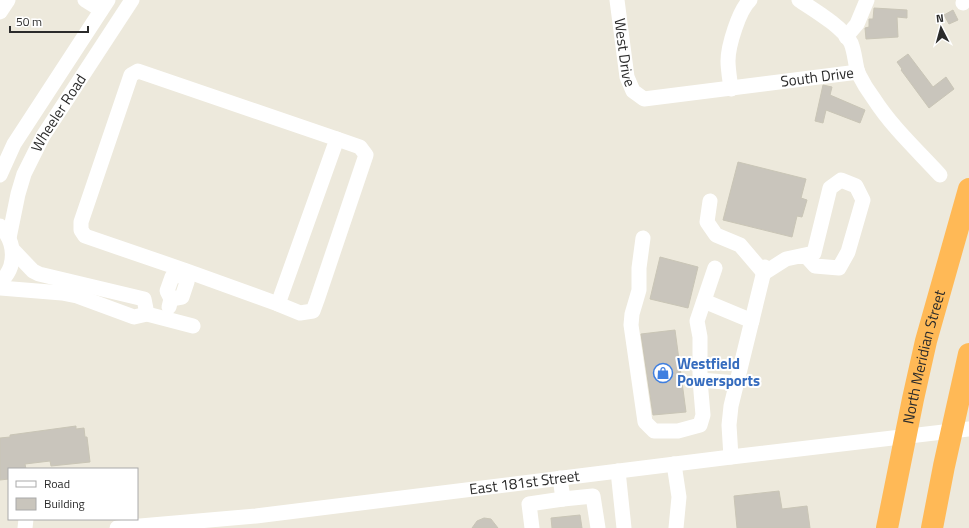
<svg xmlns="http://www.w3.org/2000/svg" width="969" height="528" font-family="'Titillium Web',sans-serif">
  <style>
    .building { fill: #c9c5bc; stroke: #c9c5b6 }
    .lines { fill: none; stroke-linecap: round; stroke-linejoin: round }
    .minor { stroke: #fff; stroke-width: 15 }
    .highway { stroke: #ffb956; stroke-width: 22 }
    .labels { text-anchor: middle; stroke-width: 4; stroke-linejoin: round; paint-order: stroke }
    .street-label { font-size: 15px; fill: #2b2b2b; stroke: #fff }
    .shop-label { font-size: 15px; font-weight: bold; fill: #366cbe; stroke: #fff; text-anchor: start }
  </style>
  <rect width="100%" height="100%" fill="#ede9dc"/>
  <path class="building" d="M874 8 907 10V18L897 17 898 37 866 39 865 28 869 27V19H873Z
    M953 10 958 20 949 24 944 15Z
    M908 54 933 87 946 77 954 89 929 108 901 70 902 69 897 62Z
    M823 85 832 87 830 95 865 110 860 123 826 110 823 123 815 121Z
    M738 162 806 179 801 198 807 200 802 217 797 216 792 237 723 220Z
    M660 257 698 267 688 308 650 299Z
    M675 330 686 412 653 415 641 334Z
    M76 426V429L84 428 85 437H87L90 462 51 466 50 461 25 464 26 469H9V479L0 480V438L10 437V435Z
    M779 491 782 509 807 506 810 528H737L734 496Z
    M580 515 582 528H552L551 518Z
    M484 518 491 519 498 528H472L477 521Z"/>
  <g class="lines">
    <g class="minor">
      <path d="M85 0 101 10"/>
      <path id="s1" d="M617 0 627 77 633 91 644 99 858 72"/>
      <path d="M799 0C814 10 843 27 851 43 855 53 855 63 858 73 862 81 868 91 874 99 892 127 918 151 940 175"/>
      <path d="M963 3 964 0"/>
      <path d="M0 12 8 0"/>
      <path d="M846 37 857 24 867 0"/>
      <path d="M731 89C730 80 728 70 728 61 728 46 739 10 750 0"/>
      <path d="M0 175 14 144 108 0"/>
      <path d="M710 201 707 222 716 235 740 245 764 273 786 259 814 253 830 188 841 180 856 186 863 200 848 252 839 268 815 266 805 255"/>
      <path d="M0 226C16 242 17 267 0 282"/>
      <path id="s2" d="M9 238 18 194 24 174 43 136 132 0"/>
      <path d="M643 238 639 268V290L632 314 631 325 645 422 654 431H678L700 425 703 415 700 380 737 383"/>
      <path d="M13 250 33 271 39 274 144 299 147 314"/>
      <path d="M0 288 62 293 77 296 134 317 147 314 193 326"/>
      <path d="M171 299 182 297 187 282 182 275 184 270 85 236 81 230V222L131 75 138 71 337 139 278 304 184 270"/>
      <path d="M704 301 752 321"/>
      <path d="M278 304 300 313 313 311 317 300 366 155 360 147 337 139"/>
      <path d="M169 307 171 299 167 291 172 277 182 275"/>
      <path d="M700 380V337L697 321 715 268"/>
      <path d="M731 457 729 425 731 406 765 267"/>
      <path d="M674 464 679 497 676 528"/>
      <path d="M618 471 624 528"/>
      <path d="M560 478 563 499 593 496 598 528"/>
      <path d="M25 528 26 519"/>
      <path id="s3" d="M117 528 256 516 731 457 969 429"/>
      <path d="M532 528 529 504 563 499"/>
    </g>
    <g class="highway">
      <path id="s4" d="M887 528 913 399 926 341 969 189"/>
      <path d="M932 528 944 466 969 354"/>
    </g>
  </g>
  <defs>
    <g id="shop-ring" transform="scale(1)"><circle r="9.5" fill="#fff" stroke="#3f7fe0" stroke-width="1.5"/><path d="M-5-2.5h2.3a2.7 3.5 0 0 1 5.4 0H5L5.5 6h-11ZM-1.5-2.5h3a1.5 2.3 0 0 0-3 0Z" fill="#3f7fe0"/></g>
  </defs>
  <g fill-rule="evenodd">
    <use href="#shop-ring" x="663" y="373"/>
  </g>
  <g class="labels">
    <g class="street-label">
      <text dy="5" stroke="none"><textPath href="#s1" startOffset="53">West Drive</textPath></text>
      <text dy="5" stroke="none"><textPath href="#s1" startOffset="281">South Drive</textPath></text>
      <text dy="5" stroke="none"><textPath href="#s2" startOffset="136">Wheeler Road</textPath></text>
      <text dy="5" stroke="none"><textPath href="#s4" startOffset="175">North Meridian Street</textPath></text>
      <text dy="5" stroke="none"><textPath href="#s3" startOffset="410">East 181st Street</textPath></text>
    </g>
    <g class="shop-label">
      <text x="677" y="369">Westfield<tspan x="677" dy="17">Powersports</tspan></text>
    </g>
  </g>
  <rect x="8" y="468" width="130" height="52" fill="#ffffff" stroke="#aaaaaa"/>
  <rect x="16" y="481" width="20" height="6" fill="#ffffff" stroke="#aaaaaa"/>
  <text x="44" y="488" font-size="12" fill="#2b2b2b">Road</text>
  <rect x="16" y="498" width="20" height="12" fill="#c9c5bc" stroke="#aaaaaa"/>
  <text x="44" y="508" font-size="12" fill="#2b2b2b">Building</text>
  <g transform="translate(941 28) rotate(354)" stroke="#ffffff" stroke-width="3" paint-order="stroke">
  <path d="M0-3L7 15L0 10L-7 15Z" fill="#2b2b2b"/>
  <text y="-6" font-size="11" font-weight="bold" text-anchor="middle" fill="#2b2b2b">N</text>
  </g>
  <path d="M10 26v6h78v-6" fill="none" stroke="#2b2b2b" stroke-width="2"/>
  <text x="16" y="26" font-size="12" fill="#2b2b2b" stroke="#ffffff" stroke-width="3" paint-order="stroke">50 m</text>
</svg>
